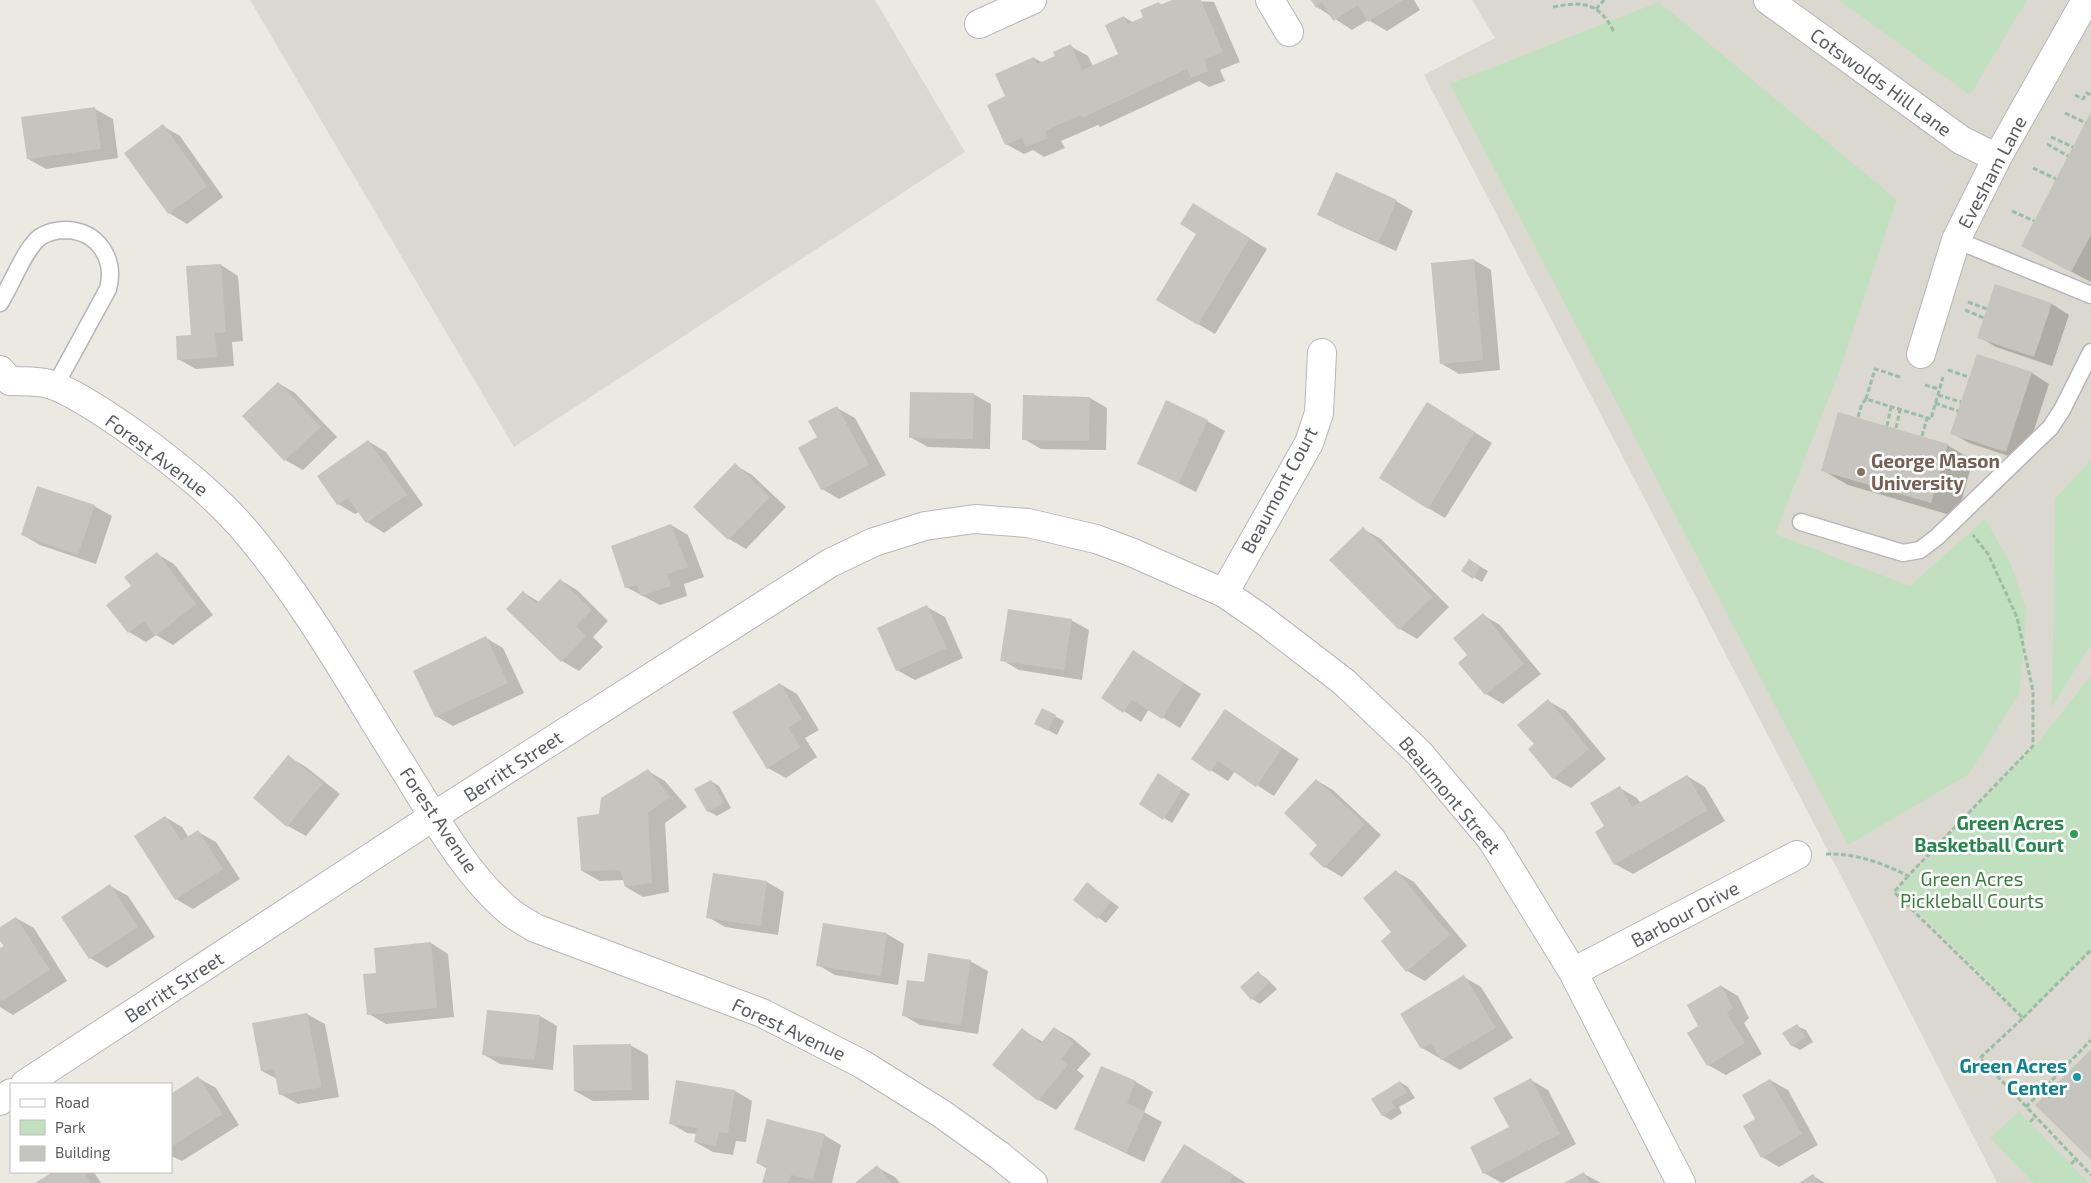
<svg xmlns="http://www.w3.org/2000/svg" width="2091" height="1183" font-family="'Exo 2',sans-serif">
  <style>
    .education { fill: #dbd8cf }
    .green { fill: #c0e0c0 }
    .shadow { fill: #0003 }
    .building { fill: #c6c4be }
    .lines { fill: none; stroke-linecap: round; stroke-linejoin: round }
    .lane-casing { stroke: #b4b6ba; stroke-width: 19 }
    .street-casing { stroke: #b4b6ba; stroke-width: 30 }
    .path { stroke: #98bea3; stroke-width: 3; stroke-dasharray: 5 2.5; stroke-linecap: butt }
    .lane { stroke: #fff; stroke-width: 16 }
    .street { stroke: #fff; stroke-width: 28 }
    .education-dot { fill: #8d6e63; stroke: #fff; stroke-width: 2 }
    .leisure-dot { fill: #2e9e5b; stroke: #fff; stroke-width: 2 }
    .culture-dot { fill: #0f9aa8; stroke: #fff; stroke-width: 2 }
    .labels { text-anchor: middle; stroke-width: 5; stroke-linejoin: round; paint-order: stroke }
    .street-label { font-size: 19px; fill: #5a5c60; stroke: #fff }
    .education-label { font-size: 19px; font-weight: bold; fill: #785e54; stroke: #fff; text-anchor: start }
    .leisure-label { font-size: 19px; font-weight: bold; fill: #27864d; stroke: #fff; text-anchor: end }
    .park-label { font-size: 19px; fill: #3c7d40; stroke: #fff }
    .culture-label { font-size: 19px; font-weight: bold; fill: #0d838f; stroke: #fff; text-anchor: end }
  </style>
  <rect width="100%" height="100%" fill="#ebe9e1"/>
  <path class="education" d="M250 0H875L965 152 514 447Z
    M1472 0H2091V1183H1997L1838 870 1424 75 1495 38Z"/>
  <path class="green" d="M1839 0H2027L1970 95Z
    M1659 2 1897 200 1839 372 1775 534 1910 586 1985 519 2010 562 2027 612 2019 694 1969 774 1848 845 1450 84Z
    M2091 460V644L2052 707 2055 499Z
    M2091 676V950L2025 1017 1897 891 2036 745Z
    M2019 1112 2088 1182 2087 1183H2034L1990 1138Z"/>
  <path class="shadow" d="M1176 0 1214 2 1240 62 1220 70 1225 81 1209 87 1199 81 1100 127 1098 125 1061 141 1065 148 1044 157 1033 150 1024 154 1006 144 1007 96 1034 58 1043 63 1057 57 1070 46 1088 56 1093 66 1120 55 1124 17 1134 23 1145 18 1159 3 1162 5Z
    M1313 0H1414L1420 10 1387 31 1368 20 1352 30 1317 7Z
    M95 109 113 119 118 158 46 169 28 159 23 118Z
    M2091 115V282L2049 260Z
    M163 126 180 136 223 197 187 224 169 213 125 153Z
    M1396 201 1413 211 1396 251 1336 224 1319 214Z
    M1210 214 1267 249 1215 334 1198 324V233Z
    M1474 260 1491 270 1500 370 1459 374 1442 364Z
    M221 265 238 276 243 341 232 342 234 366 196 369 178 359 192 336Z
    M1996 285 2052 304 2069 315 2052 366 1996 347 1979 337Z
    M1978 355 2032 373 2049 384 2024 461 1969 443 1952 433Z
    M278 383 295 393 337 437 303 470 285 460 244 416Z
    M973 394 991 404 990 449 928 447 910 437Z
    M1090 398 1107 408 1106 450 1041 449 1024 439Z
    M837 408 855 418 886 475 839 499 822 489 819 438Z
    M1444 413 1492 443 1445 518 1428 508Z
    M1207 421 1225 431 1196 492 1138 463Z
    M368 441 386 452 423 505 384 533 367 522 359 512 355 514 338 504Z
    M1947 445 1973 460 1957 517 1848 485 1822 470Z
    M735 465 752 475 786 507 746 549 729 539Z
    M94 506 112 516 96 564 40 545 23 535Z
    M671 525 688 535 704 577 684 584 687 596 660 605 626 587Z
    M1363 529 1381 539 1449 607 1417 639 1400 629Z
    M157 554 174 564 213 615 173 645 156 635 146 642 129 632Z
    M1469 560 1488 571 1482 582 1463 571Z
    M560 580 577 590 608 621 593 637 603 647 579 671 562 661 523 592 539 602Z
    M927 607 945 617 963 658 915 680 897 670Z
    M1483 615 1500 625 1541 674 1503 704 1486 694 1460 663 1469 655Z
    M1071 620 1089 630 1082 680 1019 670 1002 660Z
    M486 638 503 648 524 693 453 726 436 716Z
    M1150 661 1201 694 1180 728 1149 709 1141 722 1103 698Z
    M780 684 797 694 819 730 805 738 817 757 786 778 768 768Z
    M1548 701 1566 711 1606 759 1571 788 1553 778Z
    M1043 710 1064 721 1057 735 1035 723Z
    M1226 711 1299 759 1274 796 1235 771 1228 781 1193 759Z
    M289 757 306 767 340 794 306 836 288 826 254 798Z
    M648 771 665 781 687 807 665 823 669 892 643 897 626 887 624 880 600 881 582 871 600 815Z
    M1158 775 1190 794 1172 823 1141 804Z
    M1687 776 1705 787 1725 821 1633 874 1615 864 1597 833 1606 827 1620 788 1637 798 1641 804Z
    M1316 780 1333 790 1381 835 1342 877 1325 867 1319 845Z
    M711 781 719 786 731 808 717 816 708 811Z
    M165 817 182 827 189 838 198 832 216 842 240 879 193 909 176 899Z
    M1397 872 1414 882 1467 946 1425 981 1407 971 1383 941 1393 932Z
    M714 874 767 882 784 892 778 935 725 927 708 917Z
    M1088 884 1119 907 1106 923 1075 900Z
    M110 886 128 896 155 937 107 968 90 958Z
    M16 918 34 928 67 981 13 1015 0 1007V950L5 947 0 938V928Z
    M887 934 904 944 898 985 835 975 818 965Z
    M431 943 448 954 454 1017 386 1024 369 1014 378 974Z
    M970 961 988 971 978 1034 920 1025 903 1015 925 984Z
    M1258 973 1266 978 1277 989 1260 1004 1252 999Z
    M1464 977 1481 987 1513 1038 1460 1070 1422 1048 1402 1015Z
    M1721 986 1738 996 1749 1018 1744 1023 1762 1054 1726 1075 1708 1065 1700 1026Z
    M307 1014 325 1024 339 1097 298 1104 280 1094 277 1079 262 1071 253 1024Z
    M540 1016 557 1026 553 1070 500 1064 483 1054Z
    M1797 1026 1806 1030 1813 1042 1800 1050 1791 1045Z
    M1054 1028 1072 1038 1091 1054 1077 1070 1084 1076 1056 1110 1039 1100 994 1064 1022 1030 1043 1042Z
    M630 1045 648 1055 649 1100 593 1101 575 1091Z
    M1102 1068 1136 1082 1153 1092 1144 1112 1162 1122 1144 1162 1075 1129Z
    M198 1078 216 1088 239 1125 182 1161 171 1156V1095Z
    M1531 1080 1548 1090 1576 1144 1502 1183 1484 1173 1511 1127Z
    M1770 1080 1788 1090 1818 1145 1779 1167 1762 1157 1757 1119Z
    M1400 1082 1408 1087 1415 1098 1399 1107 1402 1113 1391 1120 1382 1115Z
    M735 1091 752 1101 746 1142 736 1141 733 1155 713 1152 695 1142 697 1134 687 1133 670 1123Z
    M824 1135 841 1145 832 1183H764L768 1169 757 1163Z
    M1202 1156 1246 1183H1161Z
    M877 1167 895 1177 900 1183H857Z
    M55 1172H94L101 1183H38Z
    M1584 1174 1601 1183H1567Z
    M1813 1176 1825 1183H1801Z"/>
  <path class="building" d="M1172 0H1201L1223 52 1204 60 1208 71 1191 78 1187 69 1082 118 1081 115 1045 131 1048 138 1026 147 1022 138 1005 145 987 105 1005 96 995 74 1034 57 1037 64 1055 56 1053 52 1071 44 1082 70 1118 54 1105 25 1124 16 1128 24 1143 17 1140 10 1159 2 1160 5Z
    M1311 0H1403L1368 22 1358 5 1333 21 1322 2 1316 8Z
    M95 107 101 149 27 159 21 117Z
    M2091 112V235L2071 272 2021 246Z
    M163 124 207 186 168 214 124 153Z
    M1336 172 1397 200 1379 242 1317 215Z
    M1193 203 1250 238 1198 325 1156 300 1196 234 1180 224Z
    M1474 259 1483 360 1440 364 1431 263Z
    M221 264 226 332 215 333 217 357 177 360 176 336 191 335 186 266Z
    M1995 284 2052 303 2034 357 1977 338Z
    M1977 354 2032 372 2006 452 1950 434Z
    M278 382 321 427 284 461 242 416Z
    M910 392 974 393 973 439 909 438Z
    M1023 395 1090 397 1089 441 1022 440Z
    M1166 400 1208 420 1179 483 1137 464Z
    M1427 402 1475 432 1428 509 1379 478Z
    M837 406 869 465 821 490 798 448 817 437 808 421Z
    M1838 412 1948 444 1931 503 1821 471Z
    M368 440 407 495 366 523 348 498 337 505 317 476Z
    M735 463 770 497 728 540 693 507Z
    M37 486 95 505 78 555 21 535Z
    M671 524 688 567 667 574 671 586 641 596 637 585 625 588 611 546Z
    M1363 527 1433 597 1399 630 1329 560Z
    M157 552 196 604 155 636 144 621 128 633 106 605 131 586 124 577Z
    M1469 559 1480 566 1473 579 1461 571Z
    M560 579 592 610 576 626 586 636 561 662 506 609 523 591 536 604Z
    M927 605 947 648 896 671 877 628Z
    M1008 609 1072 619 1064 670 1000 661Z
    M1483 613 1524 664 1485 695 1458 663 1467 655 1453 638Z
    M486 636 508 683 435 717 413 671Z
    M1133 650 1184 683 1162 719 1132 700 1123 713 1101 698Z
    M780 683 802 719 788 728 801 747 767 769 732 712Z
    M1548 699 1589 749 1553 779 1528 749 1534 744 1517 725Z
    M1042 708 1056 715 1048 731 1034 724Z
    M1225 709 1282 748 1256 787 1218 761 1210 772 1191 759Z
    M288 755 323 783 287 827 253 798Z
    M648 769 670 797 648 813 652 883 625 887 620 870 581 871 577 817 599 814 601 798Z
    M1158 773 1182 789 1163 820 1139 804Z
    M1687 775 1708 810 1614 865 1595 832 1604 826 1590 803 1620 786 1632 807Z
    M1316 779 1365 824 1324 868 1309 854 1317 845 1284 813Z
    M711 780 724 803 707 812 694 789Z
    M165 816 181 841 198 830 223 869 175 900 134 836Z
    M1396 870 1450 935 1406 972 1381 941 1391 932 1363 898Z
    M713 873 767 881 761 926 706 918Z
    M1087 882 1111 902 1097 919 1073 900Z
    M110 884 138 927 89 959 61 917Z
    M16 917 50 970 0 1002V948L4 946 0 941V927Z
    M823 923 887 933 881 976 816 966Z
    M431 942 437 1008 367 1015 363 974 376 973 374 948Z
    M928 953 971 960 961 1025 902 1016 907 980 924 982Z
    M1258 971 1269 983 1251 1000 1240 987Z
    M1464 975 1496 1028 1441 1060 1431 1043 1421 1049 1400 1014Z
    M1721 985 1733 1008 1727 1013 1745 1043 1707 1066 1687 1033 1698 1026 1687 1005Z
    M487 1010 540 1015 535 1060 482 1055Z
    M307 1013 322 1087 279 1095 274 1069 261 1071 252 1023Z
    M1797 1024 1806 1037 1791 1046 1782 1033Z
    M1054 1027 1074 1043 1061 1059 1068 1065 1038 1101 992 1065 1022 1028 1041 1043Z
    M631 1044 632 1090 574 1091 573 1045Z
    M2091 1049V1160L2035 1105Z
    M1101 1066 1136 1081 1127 1103 1145 1111 1126 1153 1074 1129Z
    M198 1076 223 1114 171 1147V1094Z
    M1531 1078 1560 1134 1483 1174 1470 1147 1509 1127 1493 1098Z
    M1770 1079 1802 1134 1761 1158 1743 1126 1755 1119 1742 1095Z
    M676 1080 735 1090 728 1133 719 1132 716 1146 694 1142 697 1128 669 1124Z
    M1400 1081 1407 1093 1391 1102 1395 1108 1382 1116 1371 1099Z
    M767 1119 825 1134 813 1180 791 1175 788 1183H762L767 1166 756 1163Z
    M1184 1144 1234 1175 1229 1183H1160Z
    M877 1165 892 1183H855Z
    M53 1172H84L91 1183H35Z
    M1584 1172 1590 1183H1564Z
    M1813 1174 1819 1183H1799Z"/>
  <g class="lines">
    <g class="lane-casing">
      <path id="lane" d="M1956 240 2091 295
        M0 303C11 286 25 248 40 237 48 232 56 230 66 230 98 231 116 259 108 289L55 386
        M1801 522 1903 553 1920 550 1937 537 2050 428 2062 410 2091 352"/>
    </g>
    <g class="street-casing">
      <path id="street" d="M1270 0 1289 32
        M1768 0 1961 140 1997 158
        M979 24 1032 0
        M1921 354 1956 240 1997 158 2086 0
        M0 370 10 381C21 381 34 381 45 383 69 388 119 423 140 438 179 467 217 497 248 534 304 601 348 679 394 753 427 804 462 872 509 911 517 918 527 923 535 928L762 1013 862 1064 942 1114 999 1155 1033 1183
        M1224 593 1309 443 1319 413 1322 353
        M1573 972 1797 855
        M25 1084 434 816 830 563 874 542 925 526 975 519 1028 523 1096 539 1131 552 1224 593 1262 619 1344 682 1420 754 1492 840 1573 972 1681 1183
        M0 1101 11 1093"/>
    </g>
    <path class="path" d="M1553 7C1583 1 1599 2 1614 32
      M1596 9 1604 0
      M2075 95 2083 99 2087 93 2091 95
      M2065 113 2086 123
      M2051 137 2073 147
      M2047 144 2068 156
      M2033 168 2056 179
      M2012 211 2034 221
      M1968 302 1987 309
      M1965 310 1984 318
      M1948 370 1969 377
      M1900 377 1875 369 1866 399 1931 419 1943 377
      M1925 385 1939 389
      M1938 395 1961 402
      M1935 403 1958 411
      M1858 417 1862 404 1866 399
      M1887 426 1891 407
      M1896 428 1900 410
      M1922 436 1927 418
      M1826 854C1855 853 1883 863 1908 876L2033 746V691L2017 617 1988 554 1973 535
      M1908 876 1894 892 2023 1018 1980 1058 2091 1175
      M2023 1018 2091 950
      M2026 1107 2091 1040
      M2030 1122 2035 1117
      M2071 1164 2076 1159"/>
    <use href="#lane" class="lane"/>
    <use href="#street" class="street"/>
  </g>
  <circle class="education-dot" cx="1861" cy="472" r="5"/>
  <circle class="leisure-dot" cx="2074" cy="834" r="5"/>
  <circle class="culture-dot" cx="2077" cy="1077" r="5"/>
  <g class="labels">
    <g class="street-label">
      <text transform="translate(1881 82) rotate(36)" y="7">Cotswolds Hill Lane</text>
      <text transform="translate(1992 172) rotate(-62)" y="7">Evesham Lane</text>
      <text transform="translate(157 455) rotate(37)" y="7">Forest Avenue</text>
      <text transform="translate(1279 490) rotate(-62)" y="7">Beaumont Court</text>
      <text transform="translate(513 766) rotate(-33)" y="7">Berritt Street</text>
      <text transform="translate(1450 795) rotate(50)" y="7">Beaumont Street</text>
      <text transform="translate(439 820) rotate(56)" y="7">Forest Avenue</text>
      <text transform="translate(1685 914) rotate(-28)" y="7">Barbour Drive</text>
      <text transform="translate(174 987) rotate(-33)" y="7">Berritt Street</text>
      <text transform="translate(789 1029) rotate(25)" y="7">Forest Avenue</text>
    </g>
    <g class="education-label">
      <text x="1871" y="468">George Mason<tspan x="1871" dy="22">University</tspan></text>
    </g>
    <g class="leisure-label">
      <text x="2064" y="830">Green Acres<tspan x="2064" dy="22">Basketball Court</tspan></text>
    </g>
    <g class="park-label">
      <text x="1972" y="886">Green Acres<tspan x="1972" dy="22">Pickleball Courts</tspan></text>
    </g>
    <g class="culture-label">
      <text x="2067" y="1073">Green Acres<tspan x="2067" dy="22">Center</tspan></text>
    </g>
  </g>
  <rect x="10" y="1083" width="162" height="90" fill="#ffffff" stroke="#bdbebf"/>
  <rect x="20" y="1099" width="25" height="8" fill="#ffffff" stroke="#bdbebf"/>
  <text x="55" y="1108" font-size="15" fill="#5a5c60">Road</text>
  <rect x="20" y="1120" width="25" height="15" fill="#c0e0c0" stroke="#bdbebf"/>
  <text x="55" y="1133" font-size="15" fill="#5a5c60">Park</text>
  <rect x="20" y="1146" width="25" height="15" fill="#c6c4be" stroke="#bdbebf"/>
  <text x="55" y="1158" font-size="15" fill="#5a5c60">Building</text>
</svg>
